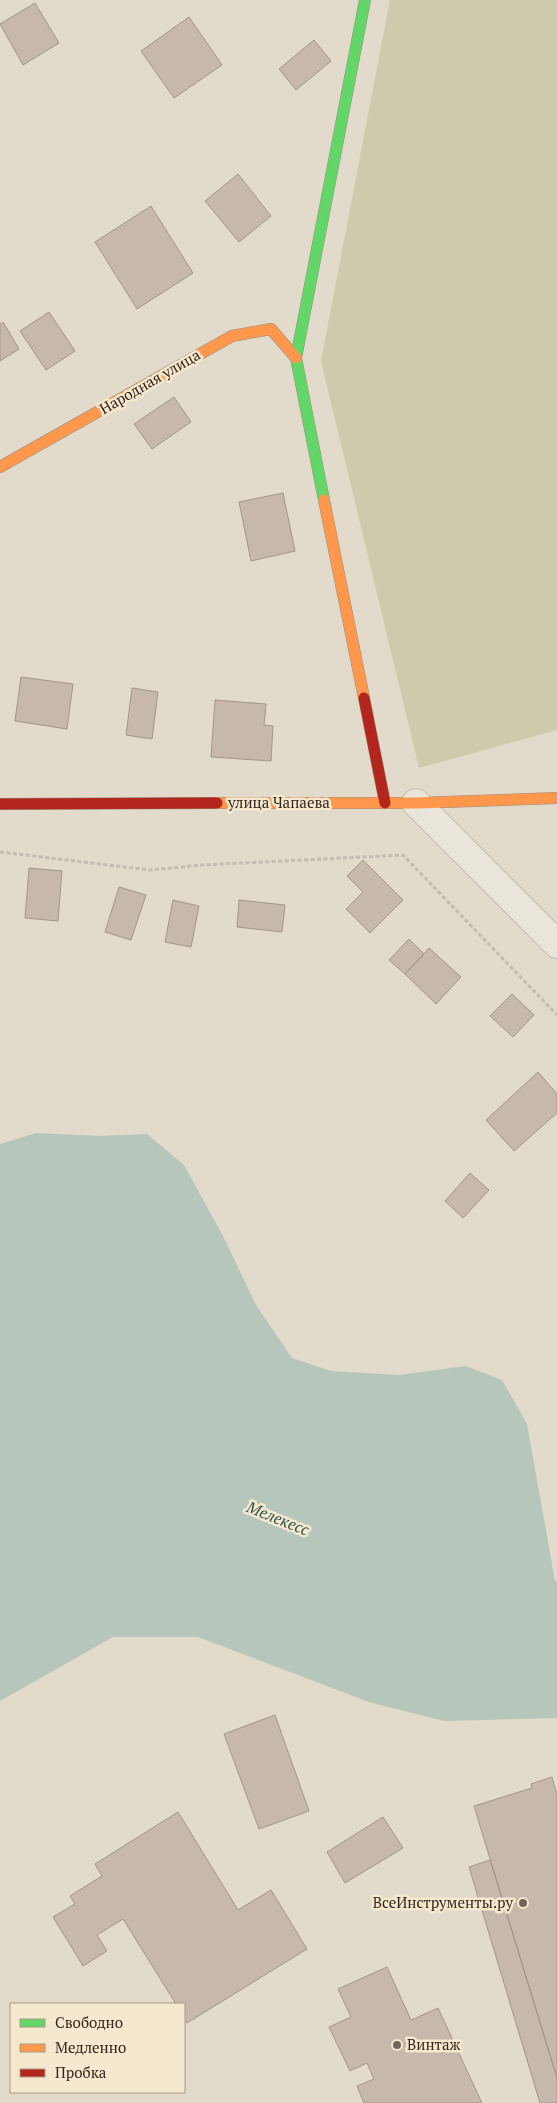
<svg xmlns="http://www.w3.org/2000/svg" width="557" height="2103" font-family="'PT Serif',serif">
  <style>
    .cemetery { fill: #cdcbac }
    .water { fill: #b6c6bb }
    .building { fill: #c6b8ab; stroke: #a2968a }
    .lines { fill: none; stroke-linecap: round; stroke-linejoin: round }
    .street-casing { stroke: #a79f94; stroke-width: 29 }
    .fast-casing { stroke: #968e84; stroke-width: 12 }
    .slow-casing { stroke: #968e84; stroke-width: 12 }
    .jam-casing { stroke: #968e84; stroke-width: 12 }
    .path { stroke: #c3bcb2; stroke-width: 3; stroke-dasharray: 4 2.5; stroke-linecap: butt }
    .street { stroke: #eae5db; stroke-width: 28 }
    .fast { stroke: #63d668; stroke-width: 11 }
    .slow { stroke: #ff974d; stroke-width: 11 }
    .jam { stroke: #b3261e; stroke-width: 11 }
    .poi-dot { fill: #71665a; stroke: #f4e8cf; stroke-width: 2 }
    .labels { text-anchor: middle; stroke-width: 5; stroke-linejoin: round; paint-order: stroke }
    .street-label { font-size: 15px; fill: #34271d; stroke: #f4e8cf }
    .poi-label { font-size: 15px; fill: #34271d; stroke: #f4e8cf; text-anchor: end }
    .water-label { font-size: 16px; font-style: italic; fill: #2c5450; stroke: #f4e8cf }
  </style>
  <rect width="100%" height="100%" fill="#e2daca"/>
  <path class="cemetery" d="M390 0H557V730L419 768 321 361Z"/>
  <path class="water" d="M36 1133 99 1136 147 1134 184 1165 223 1236 256 1305 292 1358 331 1371 399 1375 466 1366 502 1380 527 1424 555 1581H557V1718L444 1721 369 1702 198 1637H113L0 1701V1144Z"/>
  <path class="building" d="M35 3 59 43 23 65 0 24Z
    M189 17 222 65 174 98 141 51Z
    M314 40 331 61 296 90 279 69Z
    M238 174 271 216 239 242 205 201Z
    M151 206 193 273 137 309 95 242Z
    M49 312 75 351 46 370 20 331Z
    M3 322 19 349 0 361V324Z
    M174 397 191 422 152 449 134 424Z
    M283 493 295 551 251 561 239 502Z
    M21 677 73 684 67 729 15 721Z
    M132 688 158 692 152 739 126 735Z
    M215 700 266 704 264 725 273 726 271 761 211 757Z
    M363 860 403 900 370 933 346 909 363 892 347 876Z
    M29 868 62 871 58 921 25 918Z
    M119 887 146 895 131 940 105 932Z
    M173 900 199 906 191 947 165 942Z
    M239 900 285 905 282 932 237 927Z
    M409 939 424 954 405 974 389 960Z
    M429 948 461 977 436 1004 405 974Z
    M512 994 534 1015 513 1037 490 1016Z
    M538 1072 557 1094V1113L514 1151 486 1120Z
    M470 1173 489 1190 463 1218 445 1201Z
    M275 1715 309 1811 259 1829 224 1734Z
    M552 1777 557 1795V2078L474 1806 532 1788 531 1784Z
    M178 1812 238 1910 271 1890 307 1949 187 2023 184 2018V2004H176L123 1919 97 1935 107 1951 83 1966 53 1917 75 1904 70 1896 102 1876 95 1864Z
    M383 1817 403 1848 345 1883 327 1852Z
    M490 1860 557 2078V2103H540L469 1867Z
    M387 1967 411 2020 438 2008 482 2103H364L357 2086 374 2079 367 2063 350 2071 329 2027 351 2017 338 1989Z"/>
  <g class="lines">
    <g class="street-casing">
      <path id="street" d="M416 803 557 944"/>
    </g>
    <g class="fast-casing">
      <path id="fast" d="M324 500 296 358 365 0"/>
    </g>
    <g class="slow-casing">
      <path id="slow" d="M0 467 232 336 271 329 296 358
        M324 500 364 698
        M217 803H416L557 798"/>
    </g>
    <g class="jam-casing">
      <path id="jam" d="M364 698 385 803
        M0 804 217 803"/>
    </g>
    <path class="path" d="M0 852 150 870 202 865 403 855 557 1015"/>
    <use href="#street" class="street"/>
    <use href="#fast" class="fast"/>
    <use href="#slow" class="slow"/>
    <use href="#jam" class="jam"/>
  </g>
  <g class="poi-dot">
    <circle cx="523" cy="1903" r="5"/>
    <circle cx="397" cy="2045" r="5"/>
  </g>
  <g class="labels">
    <g class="street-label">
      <text transform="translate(150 382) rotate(-30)" y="5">Народная улица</text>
      <text x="279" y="808">улица Чапаева</text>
    </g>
    <g class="poi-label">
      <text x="513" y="1908">ВсеИнструменты.ру</text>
      <text x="407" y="2050" text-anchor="start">Винтаж</text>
    </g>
    <g class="water-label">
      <text transform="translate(278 1518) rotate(22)" y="6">Мелекесс</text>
    </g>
  </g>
  <rect x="10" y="2003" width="175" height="90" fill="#f4e8cf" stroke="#a79b88"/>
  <rect x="20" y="2019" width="25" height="8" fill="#63d668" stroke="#a79b88"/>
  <text x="55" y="2028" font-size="15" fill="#34271d">Свободно</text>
  <rect x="20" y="2044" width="25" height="8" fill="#ff974d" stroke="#a79b88"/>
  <text x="55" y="2053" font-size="15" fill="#34271d">Медленно</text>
  <rect x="20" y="2069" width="25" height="8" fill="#b3261e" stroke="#a79b88"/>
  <text x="55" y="2078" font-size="15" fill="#34271d">Пробка</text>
</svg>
